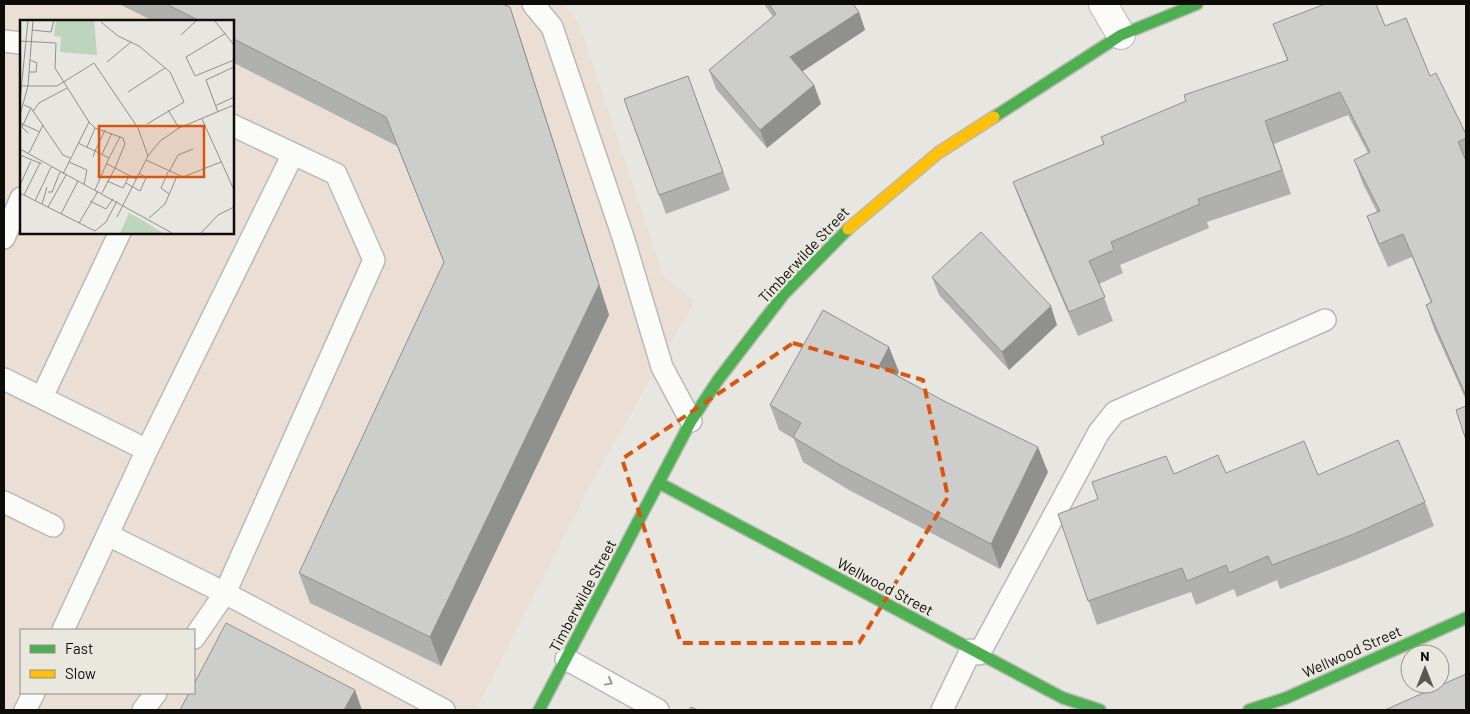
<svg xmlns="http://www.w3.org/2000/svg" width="1470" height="714" font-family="Barlow,sans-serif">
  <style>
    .commercial { fill: #ebdfd5; fill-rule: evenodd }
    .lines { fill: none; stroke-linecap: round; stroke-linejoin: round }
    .lane-casing { stroke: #bab9b5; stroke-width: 24 }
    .street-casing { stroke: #bab9b5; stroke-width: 30 }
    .fast-casing { stroke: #bab9b5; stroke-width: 14 }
    .slow-casing { stroke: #bab9b5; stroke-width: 14 }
    .lane { stroke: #fbfbfa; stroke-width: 21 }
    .street { stroke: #fbfbfa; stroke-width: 28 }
    .fast { stroke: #4caf50; stroke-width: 11 }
    .slow { stroke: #ffc107; stroke-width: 11 }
    .wall { fill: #b0b0af }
    .shaded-wall { fill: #90908f }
    .building { fill: #cdcdcc; stroke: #90908f }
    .oneway { stroke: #9c9b9a }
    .marked { fill: none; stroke: #dd550c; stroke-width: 4; stroke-dasharray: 10 6; stroke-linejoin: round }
    .labels { text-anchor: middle; stroke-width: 5; stroke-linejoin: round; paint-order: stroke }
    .street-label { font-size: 15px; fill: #0d0c09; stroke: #eae7de }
    .inset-road { fill: none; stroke: #908f8b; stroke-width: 1 }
    .view { fill: #dd550c; fill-opacity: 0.15; stroke: #dd550c; stroke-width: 2.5 }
    .inset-edge { fill: none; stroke: #0d0c09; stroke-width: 2.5 }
  </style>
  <rect width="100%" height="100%" fill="#e7e6e1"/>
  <path class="commercial" d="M4 4H565L580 25 664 277 695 301 588 489 476 710H4ZM21 21H232V232H21ZM21 630H194V693H21Z"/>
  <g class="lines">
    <g class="lane-casing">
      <path id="lane" d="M533 4 552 27 624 240 662 367 691 421
        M4 41 21 43
        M232 125 336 174 374 260 225 593 444 710
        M4 238 21 198
        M4 379 147 450 63 630
        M42 397 120 232
        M147 450 293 154
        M4 502 53 526
        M108 535 225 593 194 638
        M979 654 1099 432 1115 412 1325 320
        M566 659 658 710
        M25 710 34 693
        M143 710 156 693
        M942 710 971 650"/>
    </g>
    <g class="street-casing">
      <path id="street" d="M1103 4 1121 35"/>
    </g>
    <g class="fast-casing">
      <path id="fast" d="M994 117 1121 35 1197 4
        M659 483 1063 698 1100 710
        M539 710 691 421 718 380 784 294 848 229
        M1249 710 1286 698 1466 618"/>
    </g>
    <g class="slow-casing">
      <path id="slow" d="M848 229 938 153 994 117"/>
    </g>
    <use href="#lane" class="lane"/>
    <use href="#street" class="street"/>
    <use href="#fast" class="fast"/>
    <use href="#slow" class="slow"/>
  </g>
  <path class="wall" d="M119 4H502L520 37 609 315 441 666 310 603 299 573 444 263 397 146 232 62V21H153Z
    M764 4H853L859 12 865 30 802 71 814 85 821 104 767 148 716 89 709 70 773 17Z
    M1273 24 1385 26 1430 76 1466 134V400L1434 329 1426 305 1431 303 1412 257 1388 267 1376 240 1367 216 1377 212 1363 184 1354 160 1368 153 1348 115 1274 144 1291 194 1207 222 1209 228 1120 265 1123 273 1099 284 1113 321 1078 336 1022 206 1013 182 1103 144 1101 137 1287 60Z
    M688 76 730 190 666 214 624 99Z
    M932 277 1057 325 1009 370 939 295Z
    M889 347 899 372 897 375 1048 472 1000 569 849 490 803 462 794 439 779 430 770 405Z
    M1226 473 1425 502 1434 526 1362 557 1280 589 1277 580 1237 597 1234 589 1196 605 1191 592 1097 625 1058 514 1174 474Z"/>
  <path class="shaded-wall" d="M510 7 520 37 609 315 441 666 430 637Z
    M859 12 865 30 797 75 790 57Z
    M814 85 821 104 767 148 760 130Z
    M1051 306 1057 325 1009 370 1002 352Z
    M889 347 899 372 888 391 879 366Z
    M1038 447 1048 472 1000 569 991 544Z
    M355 690 362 710H344Z"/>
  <path class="building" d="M166 4H502L510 7 599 285 430 637 299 573 444 262 386 117 232 38V21H200Z
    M769 4H853L859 12 790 57 814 85 760 130 709 70 776 14Z
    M1325 4H1376L1385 26 1406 18 1430 76 1436 73 1466 134V138L1458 142 1466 161V396L1426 305 1432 302 1403 234 1379 244 1367 216 1380 211 1354 160 1370 152 1340 92 1265 121 1282 170 1198 199 1200 204 1111 242 1114 250 1089 261 1105 297 1069 312 1013 182 1104 144 1101 137 1186 101 1184 95 1288 60 1273 24Z
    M688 76 723 172 659 195 624 99Z
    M981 232 1051 306 1002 352 932 277Z
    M823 310 889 347 879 366 946 402 1038 447 991 544 840 465 793 437 801 423 770 405Z
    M1466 406V440L1456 410Z
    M1398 440 1425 502 1354 534 1272 565 1268 556 1229 573 1226 565 1187 581 1182 568 1088 601 1058 514 1098 499 1092 482 1166 456 1174 474 1218 455 1226 473 1304 441 1318 475Z
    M226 623 355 690 344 710H180L189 693H194V684Z
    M1466 674V710H1385Z
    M691 707 698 710H689Z"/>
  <defs><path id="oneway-chevron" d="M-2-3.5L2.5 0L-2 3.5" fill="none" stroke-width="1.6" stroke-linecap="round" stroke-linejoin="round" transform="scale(1.25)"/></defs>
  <use class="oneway" href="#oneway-chevron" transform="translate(609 682) rotate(29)"/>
  <path class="marked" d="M793 343 923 380 948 497 859 643H681L622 459Z"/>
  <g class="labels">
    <g class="street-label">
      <text transform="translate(804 255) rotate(-47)" y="5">Timberwilde Street</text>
      <text transform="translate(885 587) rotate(28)" y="5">Wellwood Street</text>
      <text transform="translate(583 596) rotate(-62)" y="5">Timberwilde Street</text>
      <text transform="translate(1352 652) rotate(-24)" y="5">Wellwood Street</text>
    </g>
  </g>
  <g transform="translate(20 20)">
    <rect width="214" height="214" fill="#e7e6e1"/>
    <path d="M36 0H74L77 35 40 32 41 17 34 16ZM122 200 143 213H118Z" fill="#bdd4bd"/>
    <path d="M109 193 122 200 118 213H100Z" fill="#bdd4bd"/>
    <path class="inset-road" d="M194 0 214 25M81 2 98 16 119 26 150 52 164 82 127 104M12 10 31 12 34 0M206 13 166 37 175 56 214 40M161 15 177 0M0 21 36 23 35 48 69 102 43 154M87 42 111 22M9 52H16L17 43 10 40M0 66H37L74 43 118 108 128 136M108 72 145 48M0 81 8 0M4 85 11 88 43 135 50 138M195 86 214 77M148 90 159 108M13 91 19 83 47 68M198 92 186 60 214 47M0 95 8 66 13 0M182 99 214 170M69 102 75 108 103 118 105 124 95 148 116 159M0 103 20 112M8 113 2 107 11 88M58 123 75 131 73 137M67 127 75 108M0 129 152 213M9 133 23 105M82 134 92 113M0 135 22 144M89 138 100 117M126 140 163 157 201 142M49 142 67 150 64 164M148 152 141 168 149 174M149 152 158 135 173 129M87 161 103 168 109 156M106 163 120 171 126 158 119 153M0 165 11 141M75 170 89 138 75 131 85 110M28 172H32L40 152M0 173 75 211 86 202 97 181M82 173 95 148 87 144M4 175 20 143M15 181 31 147M70 181 86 189 93 179M22 184 27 167M28 187 46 155M41 194 58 161M97 197 128 136 140 121 159 108 214 85M129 198 145 184 157 156M59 203 78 171M181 213 198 195 214 187"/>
    <path class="view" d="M79 106H184V157H79Z"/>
    <rect width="214" height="214" class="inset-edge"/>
  </g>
  <rect width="1470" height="714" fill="none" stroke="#0d0c09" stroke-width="10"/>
  <rect x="20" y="629" width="175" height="65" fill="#eae7de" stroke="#928f89"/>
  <rect x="30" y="645" width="25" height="8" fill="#4caf50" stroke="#928f89"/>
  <text x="65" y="654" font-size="15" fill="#0d0c09">Fast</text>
  <rect x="30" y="670" width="25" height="8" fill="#ffc107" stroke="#928f89"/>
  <text x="65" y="679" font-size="15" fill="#0d0c09">Slow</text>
  <g transform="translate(1425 669)"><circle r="24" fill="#eae7de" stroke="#928f89"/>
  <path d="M0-4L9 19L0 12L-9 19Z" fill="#595855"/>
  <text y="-8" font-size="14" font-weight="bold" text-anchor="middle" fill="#0d0c09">N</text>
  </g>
</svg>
